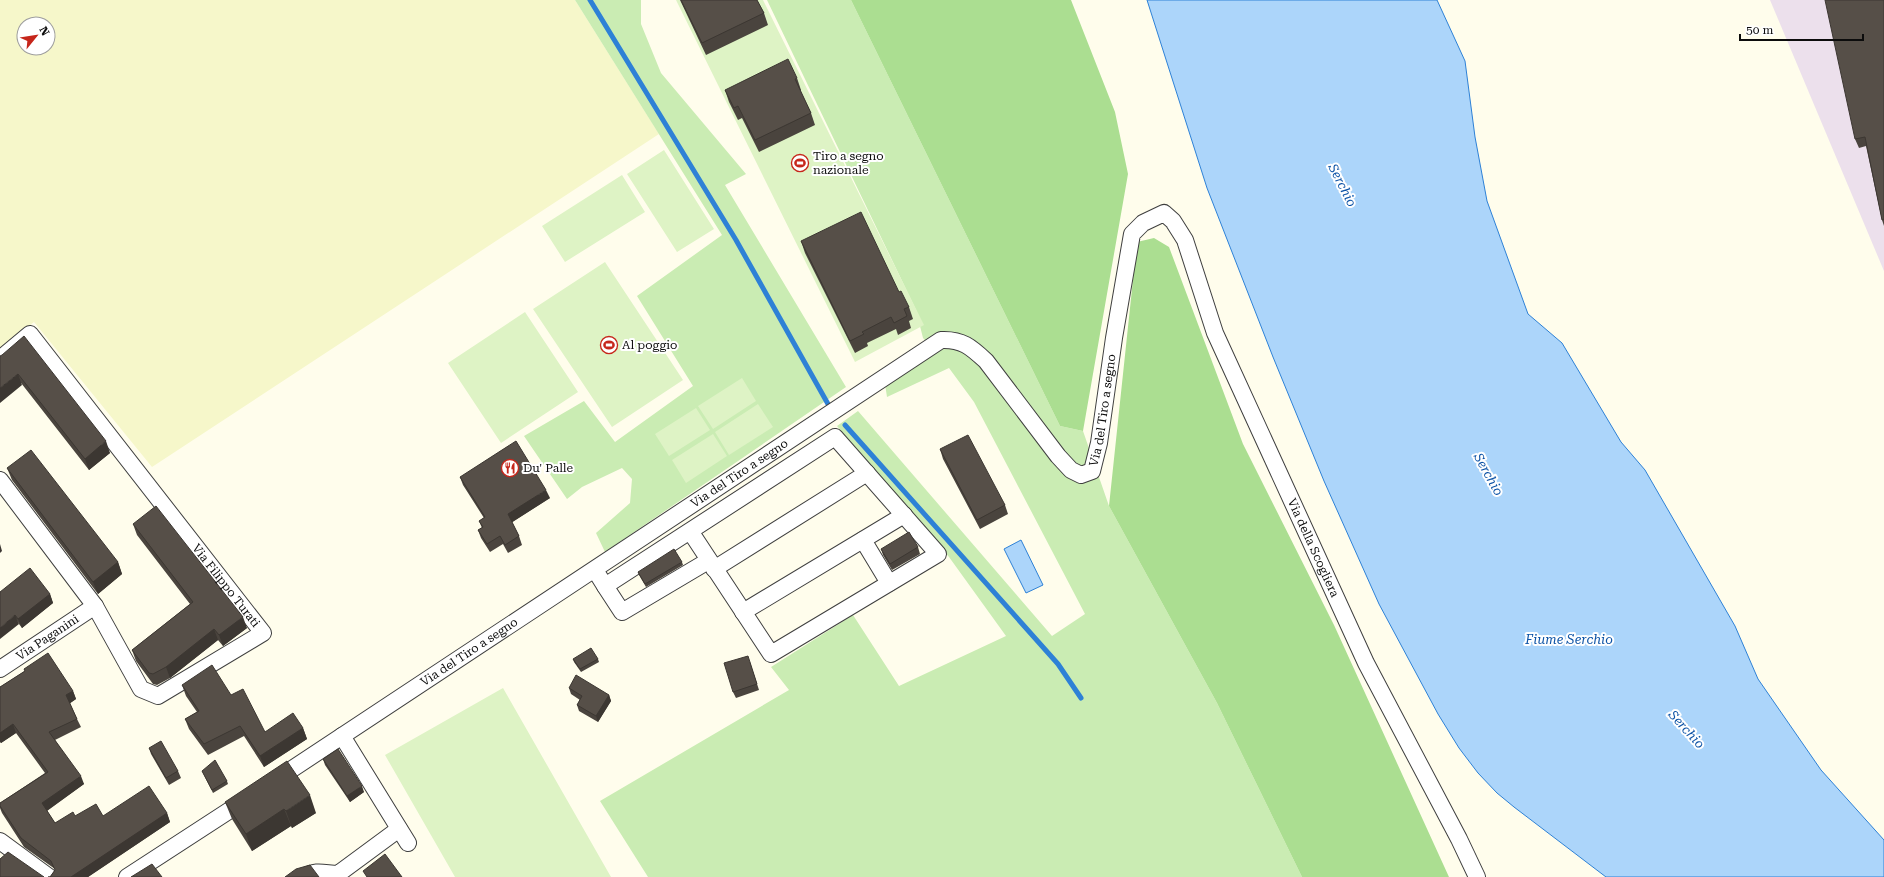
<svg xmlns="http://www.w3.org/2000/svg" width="1884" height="877" font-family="'Roboto Serif',serif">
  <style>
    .industrial { fill: #ece0ec }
    .farmland { fill: #f6f7ca; fill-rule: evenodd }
    .green { fill: #caecb3 }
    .forest { fill: #abde91 }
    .pitch { fill: #def3c5 }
    .water { fill: #acd5fa; stroke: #2e81d6 }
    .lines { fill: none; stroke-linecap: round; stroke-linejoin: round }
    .stream { stroke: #2e81d6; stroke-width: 5 }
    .minor-casing { stroke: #3f3f3f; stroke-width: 18 }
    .minor { stroke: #fff; stroke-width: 16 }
    .wall { fill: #4a443e }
    .shaded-wall { fill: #3c3732 }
    .building { fill: #564f48; stroke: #3c3732 }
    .labels { text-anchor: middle; stroke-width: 4; stroke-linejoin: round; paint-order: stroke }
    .poi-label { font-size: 12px; fill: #0c0c0c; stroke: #fff; text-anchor: start }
    .street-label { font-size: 12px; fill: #0c0c0c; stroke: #fff }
    .water-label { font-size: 13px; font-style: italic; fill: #0d53a6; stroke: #fff }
  </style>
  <rect width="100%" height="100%" fill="#fffdec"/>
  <path class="industrial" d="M1770 0H1884V271Z"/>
  <path class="farmland" d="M0 0H575L659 134 152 467 34 322 0 349ZM24 24H48V48H24Z"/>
  <path class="green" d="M575 0H641V24L661 73 746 174 725 185 846 387 605 552 596 533 630 503 632 479 622 468 582 487 567 499 524 436 584 401 615 442 693 386 637 296 722 235Z
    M767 0H851L1060 426 1083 431 1109 506 1217 703 1302 877H648L600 801 789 690 771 667 853 615 899 686 1006 636 949 557 837 426 858 411 1052 636 1085 614 974 402 949 368 887 397 885 384 936 352 923 338 916 310Z"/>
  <path class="forest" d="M851 0H1071L1115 112 1128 174 1083 431 1060 426Z
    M1154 238 1169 247 1243 444 1334 625 1449 877H1302L1217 703 1109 506 1137 242Z"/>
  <path class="pitch" d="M676 0H763L924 325 855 362Z
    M664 150 714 229 677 252 627 174Z
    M622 175 645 212 565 262 542 226Z
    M605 262 683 380 612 427 533 309Z
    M525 312 578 392 501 443 448 363Z
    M742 378 756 401 713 429 698 406Z
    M758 404 773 427 729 455 715 432Z
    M696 408 710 430 669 456 655 434Z
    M713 434 727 456 686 483 672 460Z
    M503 688 611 877H455L385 755Z"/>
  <path class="water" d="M1147 0H1437L1465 61 1475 137 1487 201 1528 314 1562 343 1621 442 1645 470 1735 626 1758 679 1821 770 1884 840V877H1606L1514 807 1497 793 1478 773 1459 748 1438 714 1379 604 1324 481 1273 357 1207 188Z
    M1021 540 1043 585 1026 593 1004 549Z"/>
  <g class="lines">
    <path class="stream" d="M590 0 736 240 828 404
      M845 425 1058 664 1081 698"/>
    <g class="minor-casing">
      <g id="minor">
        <path id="s1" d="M0 359 30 334 263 633 158 696 141 689 95 606 0 480"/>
        <path d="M863 540 889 583"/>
        <path d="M714 569 867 473"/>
        <path d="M595 570 605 586 835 437 938 554 771 654 690 531"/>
        <path d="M605 586 622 612 708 561"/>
        <path d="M743 612 904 515"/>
        <path id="s2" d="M0 669 95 606"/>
        <path d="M342 736 408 843"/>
        <path id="s3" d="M274 781 941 340C962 339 971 347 986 361L1058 456 1071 470 1081 475 1092 471 1099 443 1114 338 1132 234 1143 223 1164 213 1173 221 1185 240 1215 333 1366 663 1459 839 1477 877"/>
        <path d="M0 841 49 877"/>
        <path d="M127 877 247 799"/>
        <path d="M305 877C316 869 326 874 338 874L399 829"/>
      </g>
    </g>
    <use href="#minor" class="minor"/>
  </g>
  <path class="wall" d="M680 0H757L764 13 768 25 706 55Z
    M1884 0V226L1882 220 1866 146 1859 148 1855 139Z
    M797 78 801 90H800L811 113 815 125 759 152 742 118 738 120 729 102 725 90Z
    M801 241 899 292 909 307 913 319 909 321 911 328 898 335 896 329 867 343 868 346 855 353 805 253Z
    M0 356 110 453 89 470Z
    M940 449 1005 505 1008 514 980 529 943 459Z
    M7 468 118 562 122 574 98 594 12 480Z
    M460 477 550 498 512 522 519 536 522 545 508 553 503 544 490 552 481 538 478 530 482 528 479 521 484 518 463 485Z
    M133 524 247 628 223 646 218 640 170 678 157 685 153 684 136 661 132 650 190 604 137 535Z
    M918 547 920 554 892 570 883 555 881 549Z
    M682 562 683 565 646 587 639 575 638 572Z
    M0 592 50 594 53 603 22 628 19 624Z
    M573 659H598L599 662 581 672 574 662Z
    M750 662 759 690 736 698 733 692Z
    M24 669 73 691 76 699 70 703 77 719 81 727 55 740 84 784 47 811 55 823 75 816H103L167 813 170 822 88 877H48H50L55 870V869L24 847 2 813 0 808V803L45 773 16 733 1 743 0 742V687L25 671Z
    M182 685 231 695 265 732 303 728 307 739 264 767 244 736 208 755 189 729 185 719 197 712 186 696Z
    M569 688 609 695 611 701 598 722 579 711 577 705 580 700 571 694Z
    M149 748 178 771 181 778 169 785 151 754Z
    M323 759 364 792 350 802 325 765Z
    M202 771 227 781 228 784 213 793Z
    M225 802 316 813 292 828 291 826 252 851 232 819Z"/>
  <path class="shaded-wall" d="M18 374 22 385 0 403V388Z
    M106 441 110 453 89 470 85 459Z
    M546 490 550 498 511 523 508 514Z
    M0 544 2 551 0 553Z
    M118 562 122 574 98 594 93 582Z
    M50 594 53 603 22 628 18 619Z
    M15 615 19 624 0 639V628Z
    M243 617 247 628 223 646 219 635Z
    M214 629 218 640 170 678 166 667Z
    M73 691 76 699 69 704 66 695Z
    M609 695 611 701 598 722 596 716Z
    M13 724 16 733 1 743 0 741V733Z
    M303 728 307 739 264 767 260 756Z
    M81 776 84 784 45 812 42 803Z
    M362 786 364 792 350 802 347 796Z
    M310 795 316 813 292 828 286 811Z
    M284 809 291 826 252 851 246 834Z
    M167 813 170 822 88 877H71Z"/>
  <path class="building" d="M681 0H757L764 13 702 43Z
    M1825 0H1884V219L1882 220 1865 137 1855 139Z
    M788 59 797 78 795 79 811 113 755 140 738 106 734 108 725 90Z
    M861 212 899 292 901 291 909 307 904 309 907 316 894 323 891 317 862 332 864 334 850 341 801 241Z
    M24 336 106 441 85 459 18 374 0 388V356L2 355Z
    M968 435 1005 505 977 520 940 449Z
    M516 441 546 490 508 514 519 536 505 545 500 536 487 544 478 530 483 527 479 521 485 517 460 477Z
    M31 450 118 562 93 582 7 468Z
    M156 506 243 617 219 635 214 629 166 667 153 674 149 673 132 650 193 602 133 524Z
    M909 532 918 547 890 564 881 549Z
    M674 549 682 562 645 584 638 572Z
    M30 568 50 594 18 619 15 615 0 628V592Z
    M591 648 598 659 580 669 573 659Z
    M48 653 73 691 66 695 77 719 49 732 81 776 42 803 55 823 73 812 75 816 96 804 103 816 149 786 167 813 71 877H48H50L55 870 51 861 21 838 0 806V803L48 772 13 724 0 733V687L25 671 24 669Z
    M748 656 757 684 733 692 724 663Z
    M212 665 231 695 243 689 265 732 293 713 303 728 260 756 240 726 204 744 185 719 199 711 182 685Z
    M576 675 609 695 596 716 577 705 582 696 569 688Z
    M161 741 178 771 166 778 149 748Z
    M338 749 362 786 347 796 323 759Z
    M215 760 227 781 212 790 202 771Z
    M287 761 310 795 286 811 284 809 246 834 225 802Z
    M8 852 44 877H0V859Z
    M385 854 402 877H367L363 871Z
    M152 864 162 877H131Z
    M310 865 319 877H285L296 869Z"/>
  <defs>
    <g id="stadium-ring" transform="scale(0.9)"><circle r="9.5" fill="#fff" stroke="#c6261b" stroke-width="1.5"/><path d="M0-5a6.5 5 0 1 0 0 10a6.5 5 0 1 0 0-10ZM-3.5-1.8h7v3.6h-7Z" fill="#c6261b"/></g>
    <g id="restaurant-ring" transform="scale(0.9)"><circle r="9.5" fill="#fff" stroke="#c6261b" stroke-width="1.5"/><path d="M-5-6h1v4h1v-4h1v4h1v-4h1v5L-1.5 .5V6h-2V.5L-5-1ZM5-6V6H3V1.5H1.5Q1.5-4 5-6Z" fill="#c6261b"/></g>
  </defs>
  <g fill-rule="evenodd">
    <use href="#stadium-ring" x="800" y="163"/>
    <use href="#stadium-ring" x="609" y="345"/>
    <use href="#restaurant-ring" x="510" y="468"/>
  </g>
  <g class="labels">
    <g class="poi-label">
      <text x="813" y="160">Tiro a segno<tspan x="813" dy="14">nazionale</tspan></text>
      <text x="622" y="349">Al poggio</text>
      <text x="523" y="472">Du' Palle</text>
    </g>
    <g class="street-label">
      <text dy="4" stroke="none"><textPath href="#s3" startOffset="1074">Via del Tiro a segno</textPath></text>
      <text dy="4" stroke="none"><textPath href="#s3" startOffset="558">Via del Tiro a segno</textPath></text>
      <text dy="4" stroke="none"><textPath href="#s3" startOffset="1660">Via della Scogliera</textPath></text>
      <text dy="4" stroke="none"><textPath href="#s1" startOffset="358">Via Filippo Turati</textPath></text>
      <text dy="4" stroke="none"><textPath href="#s2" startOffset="57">Via Paganini</textPath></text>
      <text dy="4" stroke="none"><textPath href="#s3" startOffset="234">Via del Tiro a segno</textPath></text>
    </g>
    <g class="water-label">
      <text transform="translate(1343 185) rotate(63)" y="5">Serchio</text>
      <text transform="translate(1489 474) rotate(61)" y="5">Serchio</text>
      <text x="1569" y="644">Fiume Serchio</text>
      <text transform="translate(1687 729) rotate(48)" y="5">Serchio</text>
    </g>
  </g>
  <g transform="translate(36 36) rotate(60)"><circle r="19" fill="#ffffff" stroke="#9e9e9e"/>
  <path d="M0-3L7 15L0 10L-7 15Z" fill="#c6261b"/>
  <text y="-6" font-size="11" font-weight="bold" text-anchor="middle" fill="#0c0c0c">N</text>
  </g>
  <path d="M1740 34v6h123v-6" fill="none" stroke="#0c0c0c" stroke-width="2"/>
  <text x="1746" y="34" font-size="12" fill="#0c0c0c" stroke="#ffffff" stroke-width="3" paint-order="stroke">50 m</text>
</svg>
